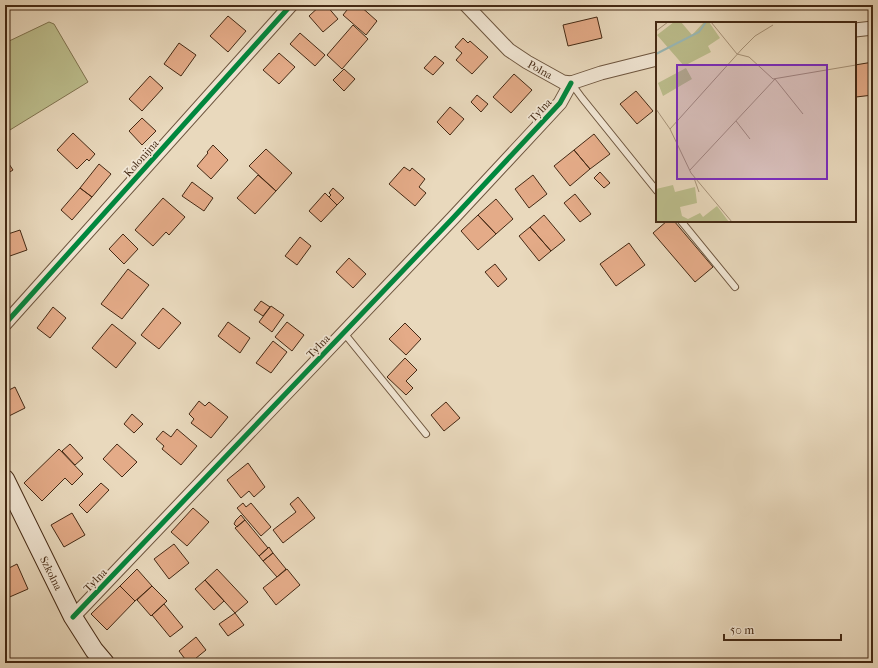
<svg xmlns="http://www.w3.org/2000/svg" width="878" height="668" font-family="'IM FELL French Canon',serif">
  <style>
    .green { fill: #bcbe8d; stroke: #807450 }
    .building { fill: #e4ab88; stroke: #442914 }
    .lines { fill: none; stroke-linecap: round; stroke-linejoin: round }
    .lane-casing { stroke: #6d553e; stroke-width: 8 }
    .street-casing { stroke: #6d553e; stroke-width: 15 }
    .secondary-casing { stroke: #442914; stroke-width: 20 }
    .lane { stroke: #f1e6d4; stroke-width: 6 }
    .street { stroke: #f1e6d4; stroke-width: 13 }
    .secondary { stroke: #f1e6d4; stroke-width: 18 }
    .cycleway-casing { stroke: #f1e6d4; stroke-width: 8 }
    .cycleway { stroke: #00873e; stroke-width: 5 }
    .labels { text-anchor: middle; stroke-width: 3.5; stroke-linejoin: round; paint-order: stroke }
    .street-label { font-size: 11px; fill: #442914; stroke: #f1e6d4 }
    .inset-river { fill: none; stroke: #99b9b8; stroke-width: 2 }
    .inset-road { fill: none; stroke: #a79379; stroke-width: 1 }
    .view { fill: #7b2cbf; fill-opacity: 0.15; stroke: #7b2cbf; stroke-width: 2 }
    .inset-edge { fill: none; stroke: #442914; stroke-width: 2 }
  </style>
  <rect width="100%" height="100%" fill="#e9d9bd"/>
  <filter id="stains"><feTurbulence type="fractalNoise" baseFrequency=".005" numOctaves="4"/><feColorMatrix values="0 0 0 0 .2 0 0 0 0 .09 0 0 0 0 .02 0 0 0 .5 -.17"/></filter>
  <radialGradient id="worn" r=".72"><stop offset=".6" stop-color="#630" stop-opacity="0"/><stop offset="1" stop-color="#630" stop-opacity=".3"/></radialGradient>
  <path class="green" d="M49 22 54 24 88 82 5 133V43Z"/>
  <path class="building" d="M321 5H326L338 19 323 32 309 16Z
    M351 5H359L377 21 366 35 343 15Z
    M806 5H829L807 9Z
    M228 16 246 31 228 52 210 36Z
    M597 17 602 38 568 46 563 25Z
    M353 25 368 39 342 69 327 55Z
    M300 33 325 55 315 66 290 44Z
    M463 38 468 43 470 41 488 57 472 74 456 60 462 53 455 47Z
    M179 43 196 55 181 76 164 64Z
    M279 53 295 67 279 84 263 70Z
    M435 56 444 63 433 75 424 68Z
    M873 62V95L856 97 855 88V65Z
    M344 69 355 79 344 91 333 80Z
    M514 74 532 90 511 113 493 97Z
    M150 76 163 88 142 111 129 99Z
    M636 91 653 111 637 124 620 104Z
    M477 95 488 104 481 112 471 102Z
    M450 107 464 119 450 135 437 122Z
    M142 118 156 131 142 145 129 131Z
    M73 133 95 154 89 161 87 159 77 169 57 150Z
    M594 134 610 154 590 169 574 150Z
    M213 145 228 160 211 179 197 166 208 153 207 152Z
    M266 149 292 173 276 191 249 166Z
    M574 150 590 169 570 186 554 166Z
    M5 158 13 170 5 175Z
    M99 164 111 174 92 197 80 188Z
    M404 167 410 171 412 168 425 179 419 187 426 193 415 206 389 184Z
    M600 172 610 183 604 188 594 178Z
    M258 175 276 191 255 214 237 198Z
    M533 175 547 194 529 208 515 189Z
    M192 182 213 198 204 211 182 196Z
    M80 188 92 197 72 220 61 210Z
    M333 188 344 198 337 205 329 197 331 195 329 193Z
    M325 193 337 205 321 222 309 211Z
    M575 194 591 214 580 222 564 203Z
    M163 198 185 217 169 235 166 232 153 246 135 230Z
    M496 199 513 219 496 234 478 215Z
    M478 215 496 234 478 250 461 231Z
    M544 215 565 240 551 251 530 227Z
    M667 221H674L713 267 695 282 653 233Z
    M530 227 551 251 539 261 519 236Z
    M20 230 27 250 7 257 5 252V235Z
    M123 234 138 249 124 264 109 249Z
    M300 237 311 246 297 265 285 256Z
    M629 243 645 265 616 286 600 264Z
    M349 258 366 274 353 288 336 272Z
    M495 264 507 279 498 287 485 272Z
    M128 269 149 285 122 319 101 304Z
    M261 301 270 307 263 316 254 310Z
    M271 306 284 315 272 332 259 322Z
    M53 307 66 318 50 338 37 328Z
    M163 308 181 323 159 349 141 335Z
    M228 322 250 338 240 353 218 336Z
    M287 322 304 335 292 351 275 337Z
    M405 323 421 339 406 355 389 339Z
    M112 324 136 343 116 368 92 348Z
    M273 341 287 352 271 373 256 363Z
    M405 358 417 370 406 381 413 388 406 395 387 377Z
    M15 387 25 408 5 418V392Z
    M199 401 205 406 209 402 228 417 211 438 191 423 194 419 189 414Z
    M446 402 460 418 444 431 431 415Z
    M132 414 143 424 134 433 124 424Z
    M177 429 197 446 181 465 162 449 164 446 156 439 163 431 171 437Z
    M70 444 83 458 75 465 62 451Z
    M117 444 137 462 122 477 103 459Z
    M59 449 83 474 72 485 65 478 42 501 24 483Z
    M248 463 265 487 254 497 249 491 241 498 227 480Z
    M101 483 109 490 87 513 79 505Z
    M298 497 315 518 283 543 273 530 296 512 290 504Z
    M243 503 246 507 251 503 271 527 261 536 237 508Z
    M193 508 209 522 187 546 171 532Z
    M72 513 85 535 64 547 51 525Z
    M241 515 245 520 237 527 234 524 236 520Z
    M245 520 268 548 259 556 235 528Z
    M174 544 189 563 169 579 154 559Z
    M269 547 273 553 263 561 259 556Z
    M273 553 286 569 277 577 263 561Z
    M17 564 28 589 5 599V570Z
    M137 569 152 586 135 601 120 586Z
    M217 569 248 602 235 613 205 580Z
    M287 569 300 585 276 605 263 588Z
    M205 580 224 601 214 610 195 589Z
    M120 586 135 601 107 630 91 614Z
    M152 586 167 601 151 616 137 600Z
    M164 604 183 627 170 637 152 615Z
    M235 613 244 625 228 636 219 624Z
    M196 637 206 650 190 663H188L179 651Z"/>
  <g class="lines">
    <g class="lane-casing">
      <path id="lane" d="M571 83 582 98 657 191
        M681 221 735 287
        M344 333 426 434"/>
    </g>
    <g class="street-casing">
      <g id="street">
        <path id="s1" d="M466 5 509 50 527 62 563 82 571 83 601 73 657 59"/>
        <path d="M855 30 873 28"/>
        <path d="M5 324 291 5"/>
        <path d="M73 617 453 218 560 103 571 83"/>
      </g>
    </g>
    <g class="secondary-casing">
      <g id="secondary">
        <path id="s2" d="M5 479 73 617 94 650 105 663"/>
      </g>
    </g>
    <use href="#lane" class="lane"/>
    <use href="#street" class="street"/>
    <use href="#secondary" class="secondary"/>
    <g class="cycleway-casing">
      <path id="cycleway" d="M5 324 291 5
        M73 617 453 218 560 103 571 83"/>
    </g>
    <use href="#cycleway" class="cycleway"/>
  </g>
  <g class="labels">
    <g class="street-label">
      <text dy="4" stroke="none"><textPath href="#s1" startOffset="99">Polna</textPath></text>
      <text transform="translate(540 110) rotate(-47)" y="4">Tylna</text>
      <text transform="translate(141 158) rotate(-48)" y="4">Kolonijna</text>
      <text transform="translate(318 346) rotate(-46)" y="4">Tylna</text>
      <text dy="4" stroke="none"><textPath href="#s2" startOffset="105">Szkolna</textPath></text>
      <text transform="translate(95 580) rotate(-46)" y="4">Tylna</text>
    </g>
  </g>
  <g transform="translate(656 22)">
    <rect width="200" height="200" fill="#e9d9bd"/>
    <path d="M18 0H25L36 13 48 0H53L64 16 52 24 55 30 28 44 1 13ZM30 46 36 57 7 74 2 61ZM17 163 19 170 39 165 41 181 24 185 26 194 32 197 44 191 47 195 61 184 73 200H0V167Z" fill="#bcbe8d"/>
    <path class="inset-river" d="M0 32 43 10 50 0"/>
    <path class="inset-road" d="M55 0 81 32 93 35 117 57 200 43M0 9 12 0M0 87 14 107 35 151 76 200M80 99 94 117M14 107 86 27 99 14 117 3M34 148 119 57 147 92M38 156 43 170"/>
    <path class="view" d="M21 43H171V157H21Z"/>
    <rect width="200" height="200" class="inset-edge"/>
  </g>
  <rect width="878" height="668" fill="none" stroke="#e9d9bd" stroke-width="20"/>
  <rect x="6" y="6" width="866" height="656" fill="none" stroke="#442914" stroke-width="2"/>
  <rect x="10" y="10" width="858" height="648" fill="none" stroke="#442914"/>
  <path d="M724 634v6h117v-6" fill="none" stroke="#442914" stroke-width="2"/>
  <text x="730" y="634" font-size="12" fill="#442914" stroke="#f1e6d4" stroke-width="3" paint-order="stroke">50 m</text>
  <rect width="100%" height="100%" filter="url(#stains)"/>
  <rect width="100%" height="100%" fill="url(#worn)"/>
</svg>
